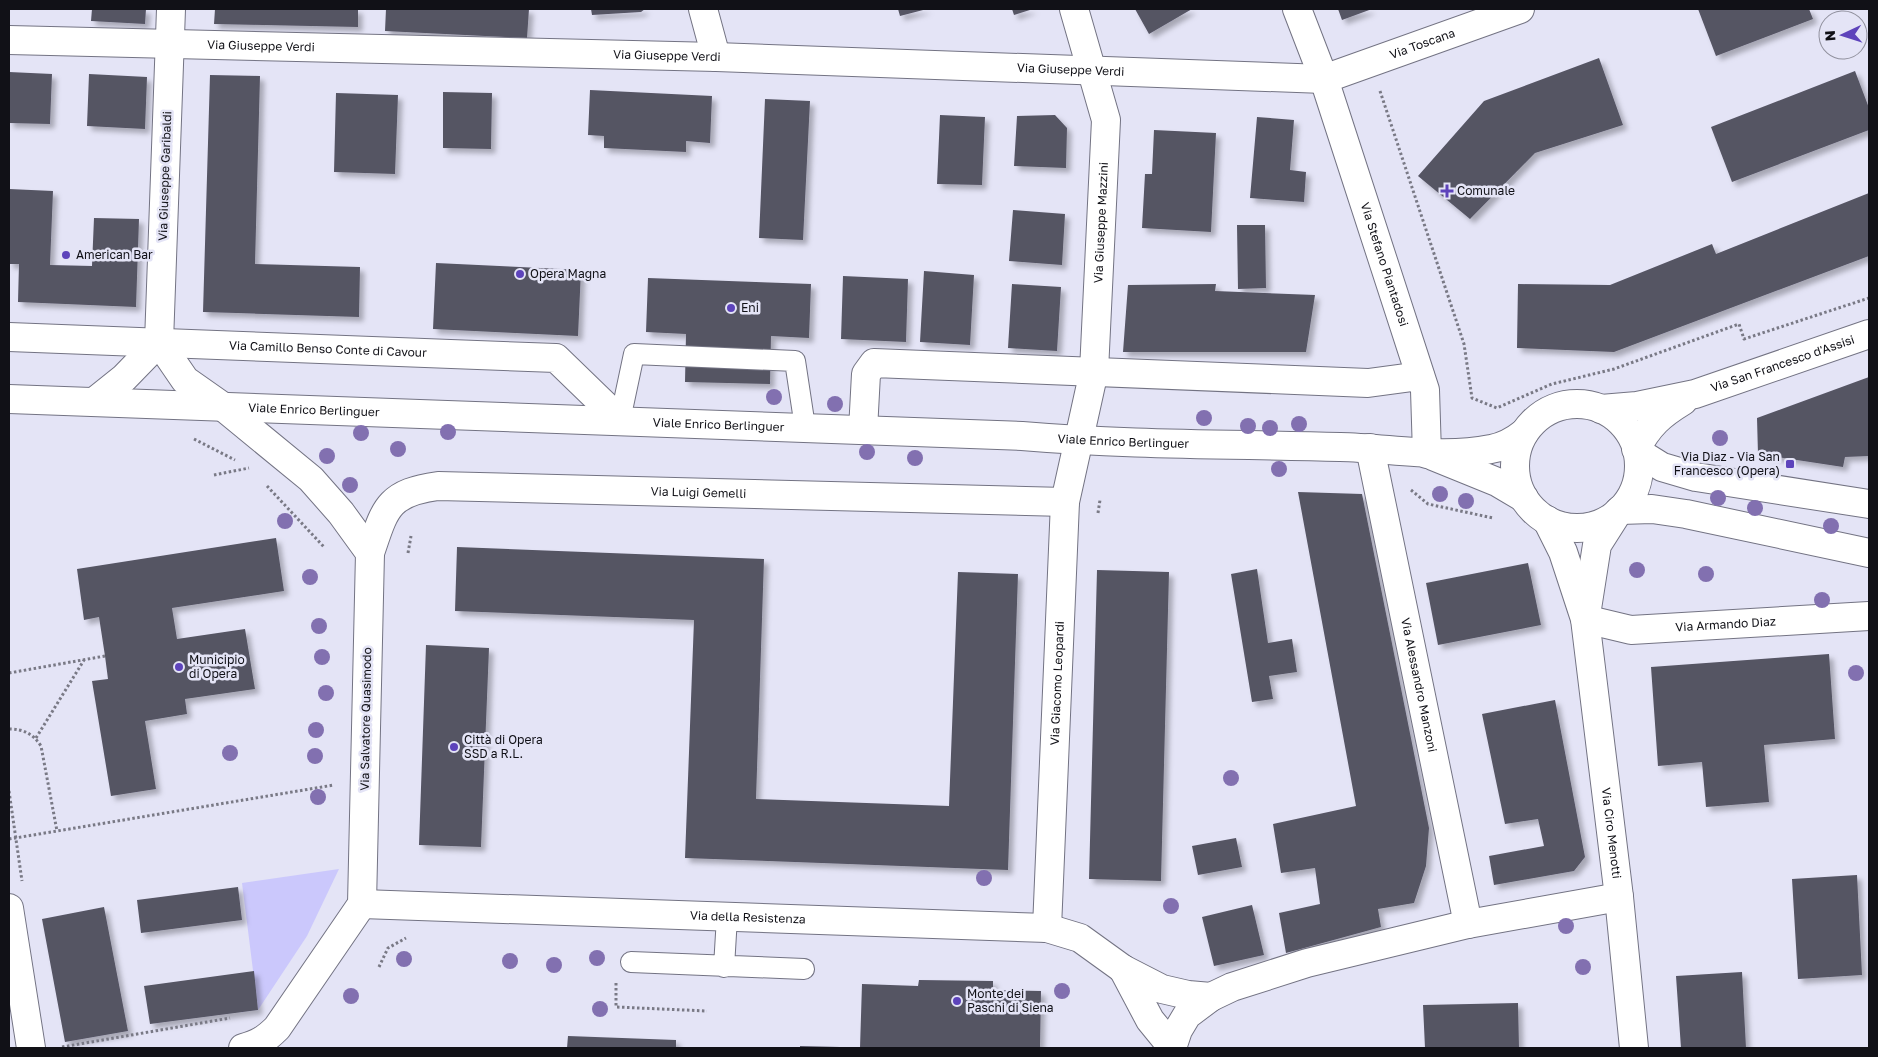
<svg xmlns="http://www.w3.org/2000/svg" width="1878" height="1057" font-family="'Golos Text',sans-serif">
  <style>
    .green { fill: #cbc8fc }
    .building { fill: #555464; filter: url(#shadow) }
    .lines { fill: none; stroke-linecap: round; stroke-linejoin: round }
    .service-casing { stroke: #737383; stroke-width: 22 }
    .minor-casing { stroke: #737383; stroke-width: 30 }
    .tertiary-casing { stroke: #737383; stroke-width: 30 }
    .path { stroke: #797985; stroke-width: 3; stroke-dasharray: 2.5 2.5; stroke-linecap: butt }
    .service { stroke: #fff; stroke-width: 20 }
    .minor { stroke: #fff; stroke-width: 28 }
    .tertiary { stroke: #fff; stroke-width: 28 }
    .tree { fill: #8270b0 }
    .poi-dot { fill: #5d43bb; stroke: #e4e4f6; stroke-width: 2 }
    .labels { text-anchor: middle; stroke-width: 5; stroke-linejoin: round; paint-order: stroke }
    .street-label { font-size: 12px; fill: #111117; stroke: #e4e4f6 }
    .poi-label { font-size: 12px; fill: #111117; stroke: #e4e4f6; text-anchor: start }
  </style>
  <defs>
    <filter id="shadow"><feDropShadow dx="4.5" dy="4.5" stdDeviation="2.5" flood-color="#0004"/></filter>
  </defs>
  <rect width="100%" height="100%" fill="#e4e4f6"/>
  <path class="green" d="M339 869 307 936 258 1010 242 883Z"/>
  <path class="building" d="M92 9H146L145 24 91 21Z
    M215 9H358V27L214 24Z
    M386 9H529L527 38 385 31Z
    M591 9H645L641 12 592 15Z
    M898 9H927L900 16Z
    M1012 9H1033L1014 15Z
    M1135 9H1192L1149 34Z
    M1338 9H1372L1342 20Z
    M1698 9H1809L1813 19 1716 56Z
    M1599 58 1623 125 1535 153 1470 219 1418 176 1484 101Z
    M1855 71 1869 108V130L1732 182 1711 127Z
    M9 72 52 74 50 124 9 123Z
    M89 74 147 77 145 129 87 126Z
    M210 75 260 76 255 264 360 267 359 317 203 312Z
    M590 90 712 96 710 143 686 141V152L604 148V136L588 135Z
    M443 92 492 93 491 149 443 148Z
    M336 93 398 95 395 174 334 172Z
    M765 99 810 101 803 240 759 238Z
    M940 115 985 117 982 185 937 184Z
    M1055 115 1067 128 1066 168 1014 166 1017 116Z
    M1257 117 1294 120 1290 170 1306 172 1304 202 1250 198Z
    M1154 130 1216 133 1211 232 1142 228 1145 174H1152Z
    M9 189 53 191 50 265 92 266 94 218 139 219 136 307 18 302 19 264H9Z
    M1869 193V256L1614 352 1517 348 1518 284 1610 285 1712 244 1716 254Z
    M1013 210 1065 214 1062 265 1009 261Z
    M1237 225H1265L1266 288 1238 289Z
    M436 263 581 270 578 336 433 329Z
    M924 271 974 275 970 345 920 342Z
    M843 276 908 279 906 342 841 339Z
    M648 278 811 284 809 338 771 336 770 384 685 382 686 334 646 332Z
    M1012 284 1061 287 1057 351 1008 348Z
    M1216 284 1215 291 1315 295 1306 352H1123L1128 285Z
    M1869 377V456L1845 457 1843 467 1758 454 1757 418Z
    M1298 492 1362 494 1429 828 1426 866 1414 903 1378 909 1381 927 1286 953 1279 913 1320 904 1315 868 1281 873 1273 824 1356 806Z
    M276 538 284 591 172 608 177 639 245 629 255 689 185 699 187 714 145 721 156 789 111 796 92 681 108 679 105 656 99 617 84 620 77 569Z
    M457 547 764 559 756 799 949 806 958 572 1018 574 1008 870 685 858 694 620 455 611Z
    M1528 563 1541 625 1438 645 1426 583Z
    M1257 569 1268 643 1292 639 1297 672 1269 676 1273 699 1252 702 1231 574Z
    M1097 570 1169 572 1161 881 1089 879Z
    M426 645 489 648 481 847 419 845Z
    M1829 654 1835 739 1764 745 1769 802 1706 807 1702 762 1658 766 1651 667Z
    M1555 700 1585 857 1574 871 1494 885 1489 856 1544 846 1538 819 1505 824 1482 714Z
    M1236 838 1242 867 1198 875 1192 846Z
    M1857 875 1862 975 1798 979 1792 879Z
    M238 887 242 920 141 933 137 900Z
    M1252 905 1264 955 1214 966 1202 917Z
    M104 907 128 1031 65 1042 42 919Z
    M254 971 258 1010 150 1024 144 986Z
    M1742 972 1746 1048H1681L1676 976Z
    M919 980 993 981V990L1041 991 1040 1048H860L862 984 918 986Z
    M1518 1003 1519 1048H1425L1423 1005Z
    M568 1036 676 1040V1048H567Z
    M800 1046 840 1047V1048H800Z"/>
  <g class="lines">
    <g class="service-casing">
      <path id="service" d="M620 420 634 354 795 361 805 427
        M631 962 804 969
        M724 967 727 917"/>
    </g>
    <g class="minor-casing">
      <g id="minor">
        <path d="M171 9 159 342 185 380 222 406 311 479 341 513 370 553 362 904 277 1028C266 1039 258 1044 243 1048"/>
        <path d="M703 9 716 57"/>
        <path id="s1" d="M1297 9 1324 79 1425 390 1427 454"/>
        <path id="s2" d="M9 40 716 57 1324 79 1520 9"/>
        <path id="s3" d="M9 337 556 358 620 420"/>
        <path d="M94 402 124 378 159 342"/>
        <path id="s4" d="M1601 409 1637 406 1695 394 1869 334"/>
        <path d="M863 430 866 374 874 363 1368 383 1420 376"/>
        <path id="s5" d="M1370 448 1468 924"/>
        <path d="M1636 449C1649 425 1660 415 1683 401"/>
        <path id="s6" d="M1547 520 1563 552 1585 619 1619 897 1634 1048"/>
        <path id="s7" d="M370 553C385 509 387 493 438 486L1065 502"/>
        <path d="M1586 615 1597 545 1618 512"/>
        <path id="s8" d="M1585 619 1631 630 1869 616"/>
        <path id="s9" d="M362 904 1047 928 1080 938 1123 969"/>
        <path d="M9 908 31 1048"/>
        <path id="s10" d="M1047 928 1065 502 1094 371 1106 120 1074 9"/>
        <path d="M1172 1047 1150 1020 1123 969 1162 989 1188 995 1211 997"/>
        <path d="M1172 1048 1178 1030 1187 1015 1211 997 1232 987 1307 963 1468 924 1619 897"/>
      </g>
    </g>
    <g class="tertiary-casing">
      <g id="tertiary">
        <path id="s11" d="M9 399 1022 436C1128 445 1234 444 1340 447 1390 448 1440 459 1491 449 1503 447 1514 441 1524 433"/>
        <circle cx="1577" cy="466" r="62"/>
        <path d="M1638 452 1662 467 1696 477 1869 504"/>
        <path d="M1433 456 1497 482 1524 498"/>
        <path d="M1620 510 1652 509 1686 514 1869 553"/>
      </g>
    </g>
    <path class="path" d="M1380 91 1464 344 1472 398 1497 408 1552 384 1614 369 1739 324 1744 339 1869 298
      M194 439 235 460
      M214 475 249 468
      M267 486 324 547
      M1411 490 1428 504 1493 518
      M1098 513 1100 500
      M408 553 411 536
      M9 673 105 656
      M9 729C24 729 33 734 41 746L57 831
      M36 738 84 660
      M9 791 22 881
      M9 839 334 785
      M379 967 388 948 406 938
      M616 983V1007L707 1011
      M62 1047 230 1018"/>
    <use href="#service" class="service"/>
    <use href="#minor" class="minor"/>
    <use href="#tertiary" class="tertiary"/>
  </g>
  <g class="tree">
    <circle cx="774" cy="397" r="8"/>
    <circle cx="835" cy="404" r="8"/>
    <circle cx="1204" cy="418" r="8"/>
    <circle cx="1299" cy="424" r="8"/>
    <circle cx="1248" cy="426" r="8"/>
    <circle cx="1270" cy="428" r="8"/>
    <circle cx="448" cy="432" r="8"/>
    <circle cx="361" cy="433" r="8"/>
    <circle cx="1720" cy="438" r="8"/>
    <circle cx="398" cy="449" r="8"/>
    <circle cx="867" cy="452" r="8"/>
    <circle cx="327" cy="456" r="8"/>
    <circle cx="915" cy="458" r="8"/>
    <circle cx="1279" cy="469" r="8"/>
    <circle cx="350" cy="485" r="8"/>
    <circle cx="1440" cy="494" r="8"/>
    <circle cx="1718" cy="498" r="8"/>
    <circle cx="1466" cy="501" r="8"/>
    <circle cx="1755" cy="508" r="8"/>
    <circle cx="285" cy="521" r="8"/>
    <circle cx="1831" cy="526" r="8"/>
    <circle cx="1637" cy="570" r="8"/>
    <circle cx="1706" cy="574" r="8"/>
    <circle cx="310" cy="577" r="8"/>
    <circle cx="1822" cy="600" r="8"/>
    <circle cx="319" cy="626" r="8"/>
    <circle cx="322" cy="657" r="8"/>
    <circle cx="1856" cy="673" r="8"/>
    <circle cx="326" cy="693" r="8"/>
    <circle cx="316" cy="730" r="8"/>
    <circle cx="230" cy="753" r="8"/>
    <circle cx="315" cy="756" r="8"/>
    <circle cx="1231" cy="778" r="8"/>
    <circle cx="318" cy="797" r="8"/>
    <circle cx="984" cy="878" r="8"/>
    <circle cx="1171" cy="906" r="8"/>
    <circle cx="1566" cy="926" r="8"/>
    <circle cx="597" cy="958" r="8"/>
    <circle cx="404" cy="959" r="8"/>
    <circle cx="510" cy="961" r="8"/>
    <circle cx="554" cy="965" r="8"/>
    <circle cx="1583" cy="967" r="8"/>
    <circle cx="1062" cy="991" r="8"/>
    <circle cx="351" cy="996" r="8"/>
    <circle cx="600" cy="1009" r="8"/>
  </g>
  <g class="poi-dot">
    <path d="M1444.5 183.5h5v5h5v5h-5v5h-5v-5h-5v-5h5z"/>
    <circle cx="66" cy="255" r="5"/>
    <circle cx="520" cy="274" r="5"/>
    <circle cx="731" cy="308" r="5"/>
    <rect x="1785" y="459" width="10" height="10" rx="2.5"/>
    <circle cx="179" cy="667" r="5"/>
    <circle cx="454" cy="747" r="5"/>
    <circle cx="957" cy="1001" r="5"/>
  </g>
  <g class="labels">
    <g class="street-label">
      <text dy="4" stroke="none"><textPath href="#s2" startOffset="1420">Via Toscana</textPath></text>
      <text dy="4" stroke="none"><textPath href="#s2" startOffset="252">Via Giuseppe Verdi</textPath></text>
      <text dy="4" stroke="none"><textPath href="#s2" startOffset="658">Via Giuseppe Verdi</textPath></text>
      <text dy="4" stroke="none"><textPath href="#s2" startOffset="1062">Via Giuseppe Verdi</textPath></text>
      <text transform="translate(165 176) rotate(-88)" y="4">Via Giuseppe Garibaldi</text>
      <text dy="4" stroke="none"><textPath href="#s10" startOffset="709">Via Giuseppe Mazzini</textPath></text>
      <text dy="4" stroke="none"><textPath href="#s1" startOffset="270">Via Stefano Piantadosi</textPath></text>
      <text dy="4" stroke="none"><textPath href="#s3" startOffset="319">Via Camillo Benso Conte di Cavour</textPath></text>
      <text dy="4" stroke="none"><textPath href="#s4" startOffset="188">Via San Francesco d'Assisi</textPath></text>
      <text dy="4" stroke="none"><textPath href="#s11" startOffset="305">Viale Enrico Berlinguer</textPath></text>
      <text dy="4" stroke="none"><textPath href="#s11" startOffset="710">Viale Enrico Berlinguer</textPath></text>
      <text dy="4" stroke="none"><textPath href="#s11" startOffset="1115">Viale Enrico Berlinguer</textPath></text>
      <text dy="4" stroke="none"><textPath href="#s7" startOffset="365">Via Luigi Gemelli</textPath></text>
      <text dy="4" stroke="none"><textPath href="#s8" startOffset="142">Via Armando Diaz</textPath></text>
      <text dy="4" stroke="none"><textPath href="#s10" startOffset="245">Via Giacomo Leopardi</textPath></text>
      <text dy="4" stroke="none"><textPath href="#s5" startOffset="242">Via Alessandro Manzoni</textPath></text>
      <text transform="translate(366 719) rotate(-89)" y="4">Via Salvatore Quasimodo</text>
      <text dy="4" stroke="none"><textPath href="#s6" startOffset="322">Via Ciro Menotti</textPath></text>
      <text dy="4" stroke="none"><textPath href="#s9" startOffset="386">Via della Resistenza</textPath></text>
    </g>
    <g class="poi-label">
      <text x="1457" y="195">Comunale</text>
      <text x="76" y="259">American Bar</text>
      <text x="530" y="278">Opera Magna</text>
      <text x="741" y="312">Eni</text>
      <text x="1780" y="461" text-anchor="end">Via Diaz - Via San<tspan x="1780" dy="14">Francesco (Opera)</tspan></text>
      <text x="189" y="664">Municipio<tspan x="189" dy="14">di Opera</tspan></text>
      <text x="464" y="744">Città di Opera<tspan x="464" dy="14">SSD a R.L.</tspan></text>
      <text x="967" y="998">Monte dei<tspan x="967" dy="14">Paschi di Siena</tspan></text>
    </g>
  </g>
  <rect width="1878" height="1057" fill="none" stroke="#111117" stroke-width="20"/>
  <g transform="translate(1843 35) rotate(266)"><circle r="24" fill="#e4e4f6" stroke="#90909d"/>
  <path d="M0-4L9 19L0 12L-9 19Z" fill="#5d43bb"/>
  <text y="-8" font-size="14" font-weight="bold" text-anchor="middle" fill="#111117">N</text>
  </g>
</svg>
